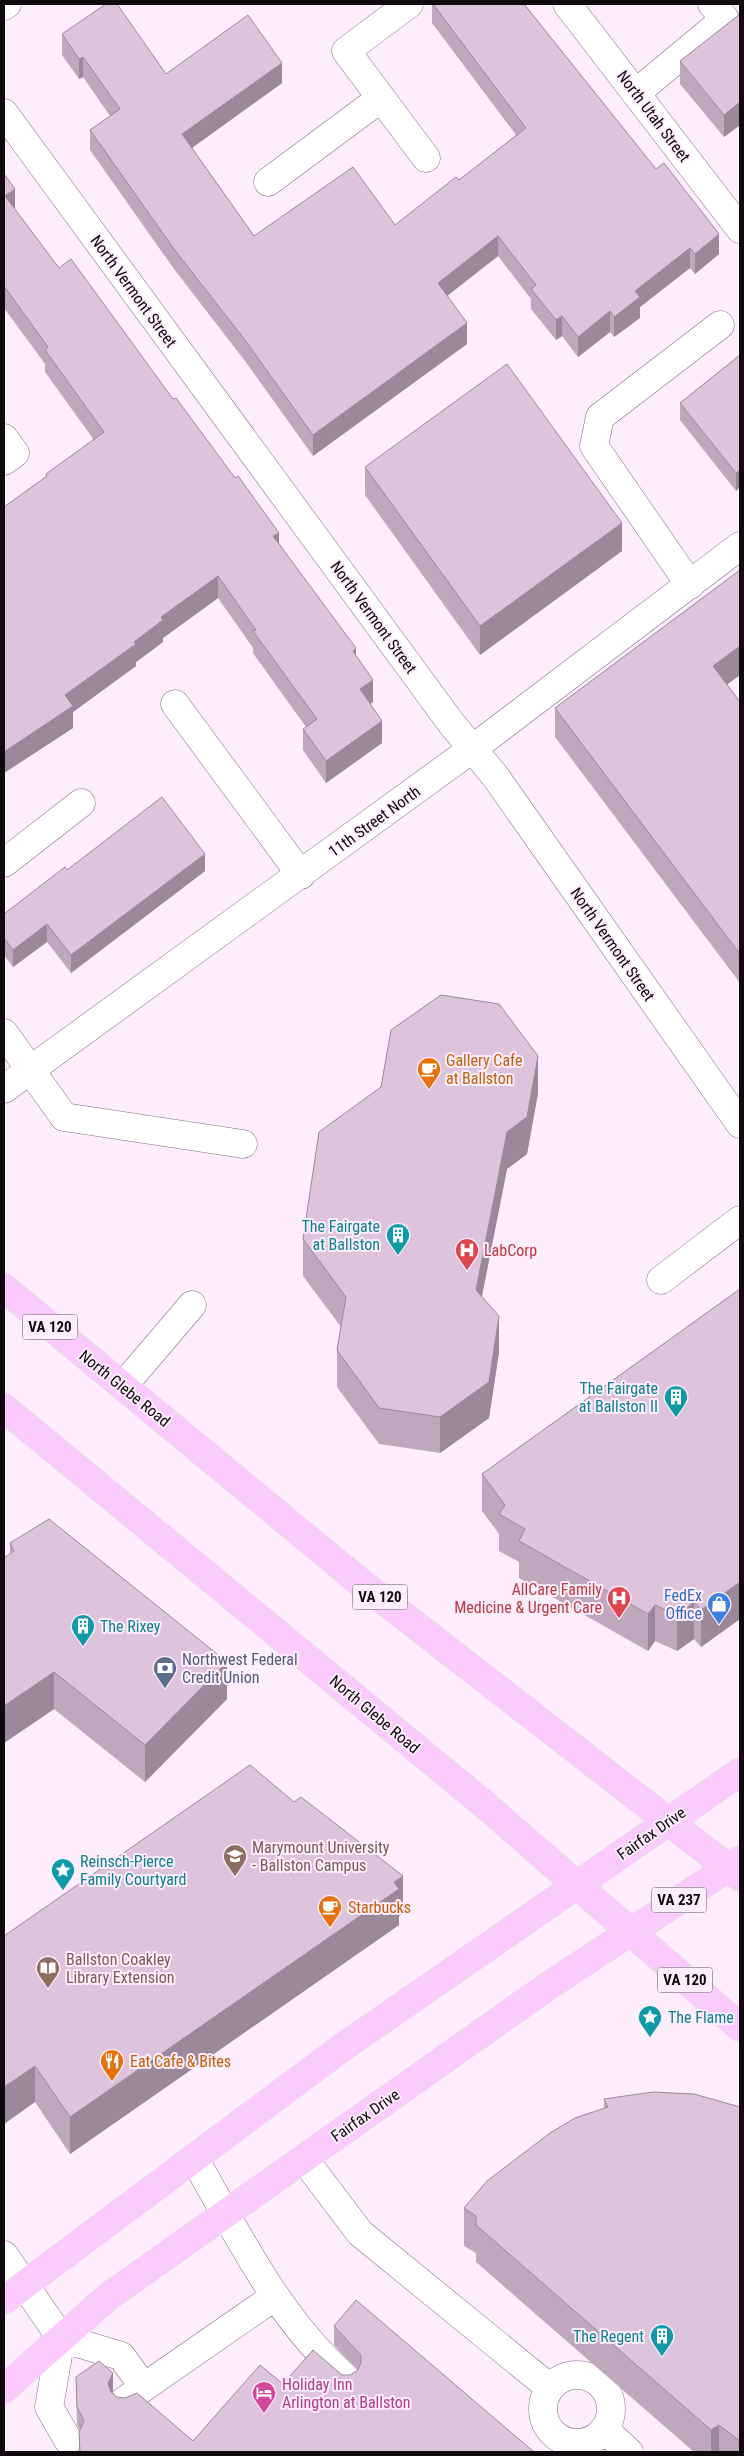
<svg xmlns="http://www.w3.org/2000/svg" width="744" height="2456" font-family="'Roboto Condensed',sans-serif">
  <style>
    .lines { fill: none; stroke-linecap: round; stroke-linejoin: round }
    .minor-casing { stroke: #807280; stroke-width: 29 }
    .major-casing { stroke: #dedddd; stroke-width: 29 }
    .minor { stroke: #fff; stroke-width: 28 }
    .major { stroke: #facbfc; stroke-width: 28 }
    .wall { fill: #bfa8be }
    .shaded-wall { fill: #9b889b }
    .building { fill: #dec3dd; stroke: #9b889b }
    .labels { text-anchor: middle; stroke-width: 4; stroke-linejoin: round; paint-order: stroke }
    .shield { fill: #feedfd; stroke: #574e56; stroke-width: 1 }
    .shield-label { font-size: 15px; font-weight: bold; fill: #100a0f }
    .street-label { font-size: 16px; fill: #100a0f; stroke: #feedfd }
    .food-label { font-size: 16px; fill: #c56008; stroke: #feedfd; text-anchor: start }
    .culture-label { font-size: 16px; fill: #0d838f; stroke: #feedfd; text-anchor: end }
    .health-label { font-size: 16px; fill: #be3a42; stroke: #feedfd; text-anchor: start }
    .shop-label { font-size: 16px; fill: #366cbe; stroke: #feedfd; text-anchor: end }
    .service-label { font-size: 16px; fill: #4e5e75; stroke: #feedfd; text-anchor: start }
    .education-label { font-size: 16px; fill: #785e54; stroke: #feedfd; text-anchor: start }
    .hotel-label { font-size: 16px; fill: #b23c85; stroke: #feedfd; text-anchor: start }
  </style>
  <rect width="100%" height="100%" fill="#feedfd"/>
  <g class="lines">
    <g class="minor-casing">
      <path id="minor" d="M409 4 346 51 426 158
        M567 4 740 229
        M4 6 7 4
        M636 93 725 19 712 4
        M4 113 451 723 495 776 740 1124
        M268 182 381 98
        M4 438 15 453 4 461
        M690 585 594 446 600 417 720 325
        M175 704 301 875
        M4 863 81 803
        M4 1033 64 1117 243 1144
        M4 1089 472 749 740 546
        M661 1280 740 1220
        M123 1386 192 1305
        M194 2158C238 2235 278 2318 346 2378
        M304 2159 360 2233 550 2388
        M4 2255 61 2338
        M61 2338 49 2407 68 2440
        M61 2338 121 2356 144 2387
        M543 2409a34 34 0 1 1 68 0a34 34 0 1 1-68 0Z
        M124 2401 274 2297
        M604 2429 629 2452"/>
    </g>
    <g class="major-casing">
      <path id="major" d="M4 1288 360 1582 740 1877
        M4 1408 485 1805 740 2027
        M4 2300 343 2047 740 1772
        M4 2389 109 2296 551 1984 740 1860"/>
    </g>
    <use href="#minor" class="minor"/>
    <use href="#major" class="major"/>
  </g>
  <path class="wall" d="M432 4H524L719 254 695 274 690 268 640 307V318L614 337 610 332 578 357 562 336 556 340 531 309V299L498 256 447 296 467 344 313 456 245 361 174 269 90 150V130L110 116 83 77 79 79 62 55V34L166 74 282 83 192 148 254 236 395 225 459 180 516 135 432 23Z
    M740 14V125L724 137 680 84V61Z
    M4 174 15 209 59 268 279 543 356 656 373 702 370 704 382 743 326 783 303 750V729L306 727 253 653V648L218 598 163 638V642L136 662V666L73 712V728L4 773V507L46 477V474L94 440 45 372V364L4 308Z
    M740 355V487L736 491 680 420V403Z
    M365 467 622 551 480 655 365 495Z
    M740 570V675L727 684 740 702V983L555 737V708Z
    M67 870 205 871 71 973 47 942 13 967 4 955V914Z
    M381 1087 538 1093 527 1154 507 1169 482 1296 499 1352 489 1418 440 1453 379 1444 337 1387V1350L341 1327 303 1276V1239Z
    M740 1289V1619L701 1647 694 1639 677 1651 655 1641 648 1651 519 1578V1562L499 1551V1534L482 1511V1474Z
    M10 1543 227 1699 145 1782 54 1709 4 1743V1558L10 1554Z
    M403 1913 399 1916V1925L70 2154 35 2102 4 2124V1936Z
    M604 2099 740 2107V2452H694L476 2262V2253L464 2246V2208L604 2109Z
    M334 2326 534 2452H79V2432L80 2430 77 2425 76 2377 113 2391 112 2392 117 2397 193 2441 283 2384 342 2375H350L357 2371V2370L334 2345Z"/>
  <path class="shaded-wall" d="M83 57V77L79 79V59Z
    M282 63V83L182 155V134Z
    M740 102V125L724 137V115Z
    M15 189V211L5 196Z
    M719 234V254L695 274V254Z
    M498 236V256L438 303V283Z
    M690 248V268L640 307V318L614 337V317L635 291Z
    M610 311V332L578 357V337Z
    M562 316V336L556 340V320Z
    M467 323V344L313 456V435Z
    M740 470V487L736 491V473Z
    M622 523V551L480 655V626Z
    M279 533V554L273 536Z
    M218 576V598L163 638V642L136 662V666L73 712V728L4 773V752L65 695 134 642 161 617Z
    M740 646V675L713 695V666Z
    M356 648V670L353 651Z
    M373 680V702L360 711V689Z
    M382 721V743L326 783V761Z
    M205 854V871L71 973V955Z
    M47 924V942L13 967V950Z
    M538 1056V1093L527 1154 507 1169 476 1326V1290L507 1132Z
    M499 1316V1352L489 1418 440 1453V1417Z
    M740 1582V1619L701 1647V1610Z
    M694 1602V1639L677 1651V1615Z
    M655 1605V1641L648 1651V1614Z
    M227 1662V1699L145 1782V1745Z
    M54 1672V1709L4 1743V1706Z
    M403 1876V1913L399 1916V1925L70 2154V2117Z
    M35 2066V2102L4 2124V2087Z
    M113 2373V2391L108 2402V2383Z
    M719 2425V2452H711V2430Z"/>
  <path class="building" d="M106 4H117L166 74 248 15 282 63 182 134 254 236 353 167 395 225 456 177 459 180 526 128 433 4H524L656 169 664 163 719 234 695 254 690 248 635 291 640 297 614 317 610 311 578 337 562 316 556 320 531 289 536 285 498 236 438 283 467 323 313 435 245 340 174 249 90 130 120 109 83 57 79 59 62 34Z
    M740 14V102L724 115 680 61Z
    M4 174 15 189 5 196 59 268 71 259 173 399 176 398 235 478 238 476 279 533 273 536 356 648 353 651 373 680 360 689 382 721 326 761 303 729 317 719 253 631 256 630 218 576 161 617 163 620 134 642 136 644 65 695 73 706 4 752V507L47 476 46 474 104 432 45 350 48 347 4 286Z
    M740 355V470L736 473 680 403Z
    M507 364 622 523 480 626 365 467Z
    M740 570V646L713 666 740 702V954L555 708Z
    M162 797 205 854 71 955 47 924 13 950 4 938V914L65 867 67 870Z
    M441 995 499 1004 538 1056 527 1117 507 1132 476 1290 499 1316 489 1382 440 1417 379 1408 337 1350 346 1297 303 1239 319 1132 381 1087 391 1030Z
    M740 1289V1582L701 1610 694 1602 677 1615 655 1605 648 1614 519 1541 525 1529 499 1514 505 1505 482 1474Z
    M49 1519 227 1662 145 1745 54 1672 4 1706V1558L14 1551 10 1543Z
    M250 1765 294 1802 301 1797 403 1876 394 1882 399 1889 70 2117 35 2066 4 2087V1936Z
    M653 2092 694 2094 740 2107V2441L719 2425 711 2430 476 2225V2216L464 2208 487 2181 550 2133 575 2118 608 2107 604 2099Z
    M356 2300 534 2452H80L79 2432 84 2421 77 2407 76 2377 99 2361 113 2373 108 2383 111 2392 117 2397 125 2398 137 2393 193 2441 260 2365 283 2384 313 2350 342 2375H350L357 2371 361 2363V2355L334 2326Z"/>
  <defs>
    <g id="cafe-pin" transform="scale(1.25)"><path d="M0 17L-7.5 6A9.5 9.5 0 1 1 7.5 6Z" fill="#e8710a" stroke="#feedfd"/><path d="M-5.5-4.5H6V0H3Q3 3.5 0 3.5H-2.5Q-5.5 3.5-5.5 0ZM3-3.2v2h1.7v-2ZM-6 4.5H4V6H-6Z" fill="#fff"/></g>
    <g id="building-pin" transform="scale(1.25)"><path d="M0 17L-7.5 6A9.5 9.5 0 1 1 7.5 6Z" fill="#0f9aa8" stroke="#feedfd"/><path d="M-4-6H4V6H1V3H-1V6H-4ZM-2.5-4.3h1.7v1.8h-1.7ZM.8-4.3h1.7v1.8H.8ZM-2.5-1h1.7V.8h-1.7ZM.8-1h1.7V.8H.8Z" fill="#fff"/></g>
    <g id="hospital-pin" transform="scale(1.25)"><path d="M0 17L-7.5 6A9.5 9.5 0 1 1 7.5 6Z" fill="#e0444e" stroke="#feedfd"/><path d="M-5-5h3v3.5h4V-5h3V5h-3V1.5h-4V5h-3Z" fill="#fff"/></g>
    <g id="shop-pin" transform="scale(1.25)"><path d="M0 17L-7.5 6A9.5 9.5 0 1 1 7.5 6Z" fill="#3f7fe0" stroke="#feedfd"/><path d="M-5-2.5h2.3a2.7 3.5 0 0 1 5.4 0H5L5.5 6h-11ZM-1.5-2.5h3a1.5 2.3 0 0 0-3 0Z" fill="#fff"/></g>
    <g id="bank-pin" transform="scale(1.25)"><path d="M0 17L-7.5 6A9.5 9.5 0 1 1 7.5 6Z" fill="#5c6f8a" stroke="#feedfd"/><path d="M-6-4H6V4H-6ZM0-2.3a2.3 2.3 0 1 0 0 4.6a2.3 2.3 0 1 0 0-4.6Z" fill="#fff"/></g>
    <g id="university-pin" transform="scale(1.25)"><path d="M0 17L-7.5 6A9.5 9.5 0 1 1 7.5 6Z" fill="#8d6e63" stroke="#feedfd"/><path d="M0-5L7-2L0 1L-7-2ZM-4 1L0 2.5L4 1V4Q0 6-4 4Z" fill="#fff"/></g>
    <g id="sight-pin" transform="scale(1.25)"><path d="M0 17L-7.5 6A9.5 9.5 0 1 1 7.5 6Z" fill="#0f9aa8" stroke="#feedfd"/><path d="M0-6L1.8-2.2L6-1.7L2.9 1.2L3.7 5.4L0 3.3L-3.7 5.4L-2.9 1.2L-6-1.7L-1.8-2.2Z" fill="#fff"/></g>
    <g id="library-pin" transform="scale(1.25)"><path d="M0 17L-7.5 6A9.5 9.5 0 1 1 7.5 6Z" fill="#8d6e63" stroke="#feedfd"/><path d="M-6-4Q-3-5.5-.7-3.5V5Q-3 3-6 4ZM6-4Q3-5.5 .7-3.5V5Q3 3 6 4Z" fill="#fff"/></g>
    <g id="restaurant-pin" transform="scale(1.25)"><path d="M0 17L-7.5 6A9.5 9.5 0 1 1 7.5 6Z" fill="#e8710a" stroke="#feedfd"/><path d="M-5-6h1v4h1v-4h1v4h1v-4h1v5L-1.5 .5V6h-2V.5L-5-1ZM5-6V6H3V1.5H1.5Q1.5-4 5-6Z" fill="#fff"/></g>
    <g id="hotel-pin" transform="scale(1.25)"><path d="M0 17L-7.5 6A9.5 9.5 0 1 1 7.5 6Z" fill="#d1479c" stroke="#feedfd"/><path d="M-6-4.5h1.5V1H6V5H4.5V3h-9V5H-6ZM-4 0a1.8 1.8 0 1 1 3.6 0ZM.5 0V-2.5h3Q6-2.5 6 0Z" fill="#fff"/></g>
  </defs>
  <g fill-rule="evenodd">
    <use href="#cafe-pin" x="429" y="1069"/>
    <use href="#building-pin" x="398" y="1235"/>
    <use href="#hospital-pin" x="467" y="1250"/>
    <use href="#building-pin" x="676" y="1397"/>
    <use href="#hospital-pin" x="619" y="1598"/>
    <use href="#shop-pin" x="719" y="1604"/>
    <use href="#building-pin" x="83" y="1626"/>
    <use href="#bank-pin" x="165" y="1668"/>
    <use href="#university-pin" x="235" y="1856"/>
    <use href="#sight-pin" x="63" y="1870"/>
    <use href="#cafe-pin" x="330" y="1907"/>
    <use href="#library-pin" x="48" y="1968"/>
    <use href="#sight-pin" x="650" y="2017"/>
    <use href="#restaurant-pin" x="112" y="2061"/>
    <use href="#building-pin" x="662" y="2336"/>
    <use href="#hotel-pin" x="264" y="2393"/>
  </g>
  <g class="labels">
    <g class="shield">
      <rect x="22.5" y="1314.5" width="55" height="25" rx="4"/>
      <rect x="352.5" y="1584.5" width="55" height="25" rx="4"/>
      <rect x="651.5" y="1887.5" width="55" height="25" rx="4"/>
      <rect x="657.5" y="1967.5" width="55" height="25" rx="4"/>
    </g>
    <g class="shield-label">
      <text x="50" y="1332">VA 120</text>
      <text x="380" y="1602">VA 120</text>
      <text x="679" y="1905">VA 237</text>
      <text x="685" y="1985">VA 120</text>
    </g>
    <g class="street-label">
      <text transform="translate(654 116) rotate(53)" y="6">North Utah Street</text>
      <text transform="translate(134 291) rotate(54)" y="6">North Vermont Street</text>
      <text transform="translate(374 617) rotate(54)" y="6">North Vermont Street</text>
      <text transform="translate(374 821) rotate(-36)" y="6">11th Street North</text>
      <text transform="translate(613 944) rotate(55)" y="6">North Vermont Street</text>
      <text transform="translate(125 1388) rotate(39)" y="6">North Glebe Road</text>
      <text transform="translate(375 1714) rotate(40)" y="6">North Glebe Road</text>
      <text transform="translate(651 1833) rotate(-35)" y="6">Fairfax Drive</text>
      <text transform="translate(365 2115) rotate(-35)" y="6">Fairfax Drive</text>
    </g>
    <g class="food-label">
      <text x="446" y="1066">Gallery Cafe<tspan x="446" dy="18">at Ballston</tspan></text>
      <text x="348" y="1913">Starbucks</text>
      <text x="130" y="2067">Eat Cafe &amp; Bites</text>
    </g>
    <g class="culture-label">
      <text x="380" y="1232">The Fairgate<tspan x="380" dy="18">at Ballston</tspan></text>
      <text x="658" y="1394">The Fairgate<tspan x="658" dy="18">at Ballston II</tspan></text>
      <text x="100" y="1632" text-anchor="start">The Rixey</text>
      <text x="80" y="1867" text-anchor="start">Reinsch-Pierce<tspan x="80" dy="18">Family Courtyard</tspan></text>
      <text x="668" y="2023" text-anchor="start">The Flame</text>
      <text x="644" y="2342">The Regent</text>
    </g>
    <g class="health-label">
      <text x="484" y="1256">LabCorp</text>
      <text x="602" y="1595" text-anchor="end">AllCare Family<tspan x="602" dy="18">Medicine &amp; Urgent Care</tspan></text>
    </g>
    <g class="shop-label">
      <text x="702" y="1601">FedEx<tspan x="702" dy="18">Office</tspan></text>
    </g>
    <g class="service-label">
      <text x="182" y="1665">Northwest Federal<tspan x="182" dy="18">Credit Union</tspan></text>
    </g>
    <g class="education-label">
      <text x="252" y="1853">Marymount University<tspan x="252" dy="18">- Ballston Campus</tspan></text>
      <text x="66" y="1965">Ballston Coakley<tspan x="66" dy="18">Library Extension</tspan></text>
    </g>
    <g class="hotel-label">
      <text x="282" y="2390">Holiday Inn<tspan x="282" dy="18">Arlington at Ballston</tspan></text>
    </g>
  </g>
  <rect width="744" height="2456" fill="none" stroke="#100a0f" stroke-width="10"/>
</svg>
